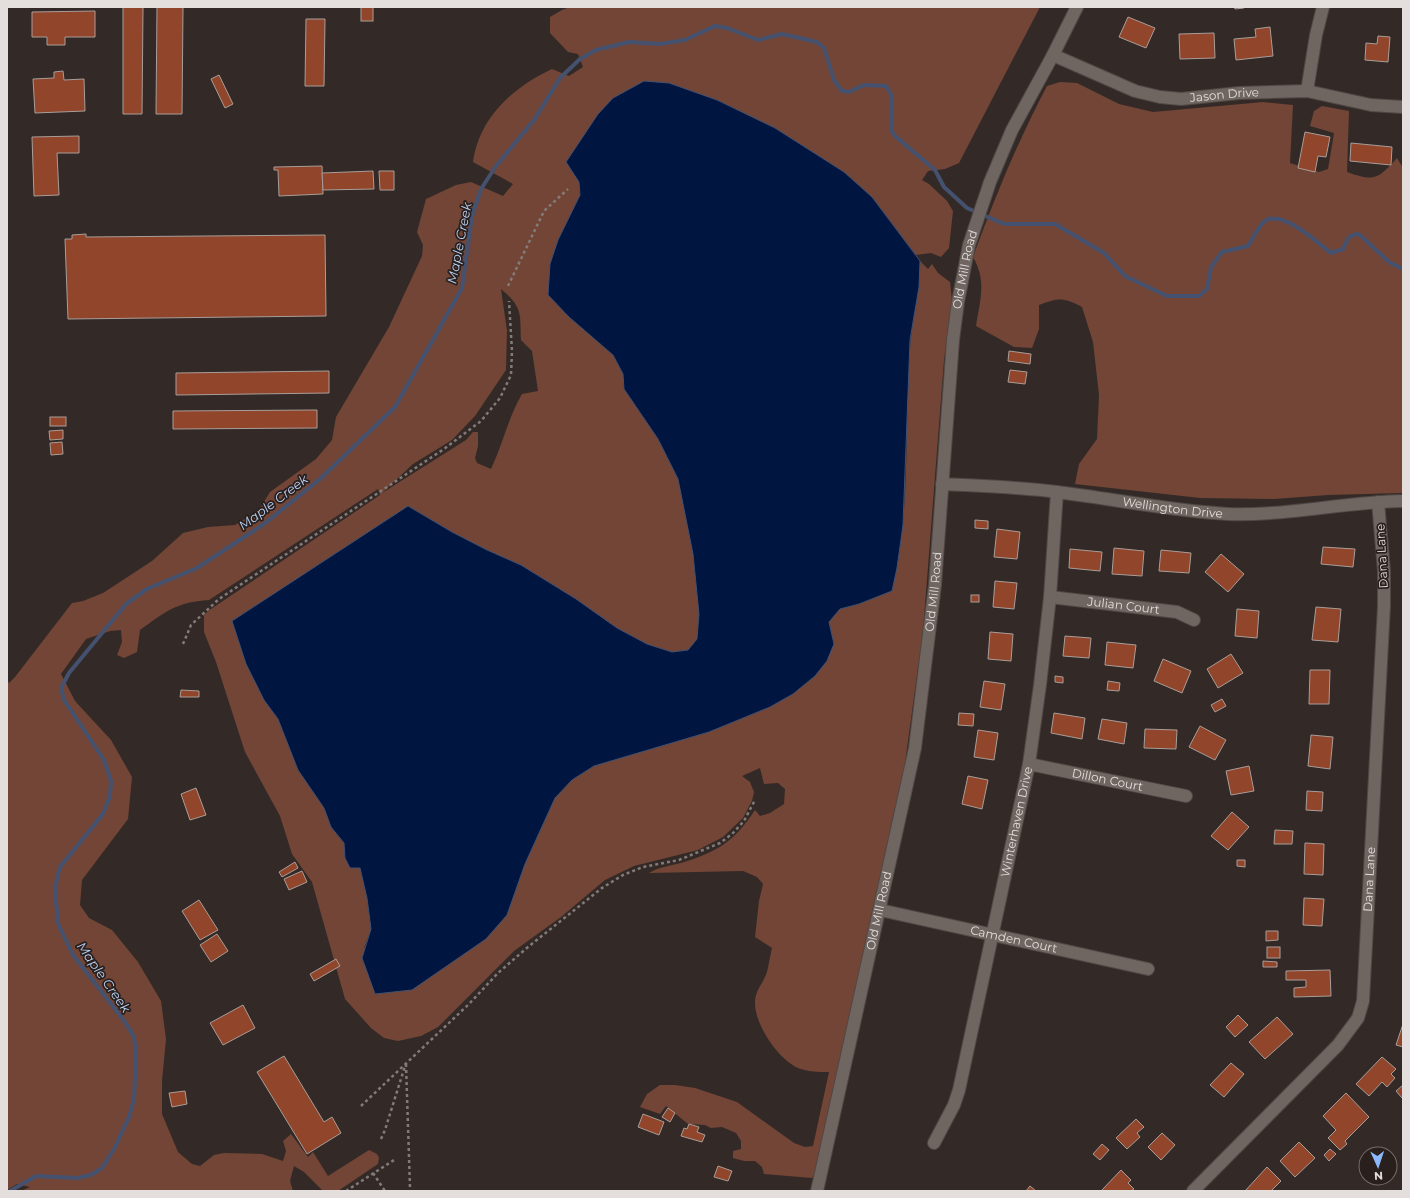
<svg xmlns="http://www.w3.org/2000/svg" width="1410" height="1198" viewBox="0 0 1410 1198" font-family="Montserrat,sans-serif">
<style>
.green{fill:#724536;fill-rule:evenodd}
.water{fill:#001540;stroke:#44516f}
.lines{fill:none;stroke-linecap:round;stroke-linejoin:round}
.stream{stroke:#44516f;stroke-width:4}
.building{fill:#91452a;stroke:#a99d99}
.street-casing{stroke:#4f4845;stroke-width:14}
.secondary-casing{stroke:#4f4845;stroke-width:14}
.path{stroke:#837b79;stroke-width:2.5;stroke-dasharray:3 3;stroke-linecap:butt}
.street{stroke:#6f6561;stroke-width:12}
.secondary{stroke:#6f6561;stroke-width:12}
.labels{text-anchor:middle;stroke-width:3.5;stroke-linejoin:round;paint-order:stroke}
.street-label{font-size:12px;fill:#e4dedc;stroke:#29201d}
.water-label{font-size:13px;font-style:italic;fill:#b9d1f5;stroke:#29201d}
</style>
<rect width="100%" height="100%" fill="#332a27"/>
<g class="green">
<path d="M570 7H1040L959 163 945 169 928 171 922 180 929 184 947 201 953 211 949 248 941 257 931 253 916 255 872 197 844 172 775 128 717 100 669 83 566 161 579 182 580 195 558 240 550 264 548 294 569 317 613 355 623 374 624 389 658 439 678 479 693 554 699 614 697 639 688 650 672 652 647 644 617 628 576 599 521 565 487 550 452 532 408 506 232 621 264 700 278 719 298 770 324 808 331 827 344 843 345 858 360 868 367 898 371 929 364 948 525 864 555 798 572 780 594 766 709 732 770 707 793 694 815 676 834 644 829 622 840 609 859 604 892 591C910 517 905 439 909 364 910 329 919 296 920 261L928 269 932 264 938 273 950 282 952 301 944 360 923 631 905 763 815 1174 812 1178 764 1174 762 1167 755 1161H744L733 1158V1151L741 1149V1141L736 1133 722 1127 711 1128 705 1125 688 1124 666 1106 660 1114 640 1107 647 1094 660 1085H675L695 1088 737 1102 794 1143 805 1147 813 1146 829 1072C818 1072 808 1072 798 1068 778 1059 755 1025 755 1003 755 990 763 984 767 972 769 964 770 956 772 948L755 937 759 901 763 884 757 877 743 871 649 873C659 867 669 866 681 863 717 852 734 842 755 810L760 816 770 813 784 804 785 789 778 783 764 784 760 768 742 776 750 782 754 792 752 801 743 818 723 837 698 850 634 866 605 880 561 917 514 951 438 1027 421 1036 398 1041 384 1038 371 1028 345 999 312 882 292 854 280 816 245 752 216 662 204 632V615L208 611 380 495 378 489 209 600C176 602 165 612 140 630L137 652 124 658 117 655 122 642 121 630 110 631 86 639 61 674 75 701 111 740 132 777 128 819 82 880 80 905 89 918 112 930 138 962 161 1001 166 1039 162 1081V1114L178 1152 192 1164 200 1166 214 1155 224 1153 262 1154 283 1161 286 1151 283 1141 291 1134 308 1157 313 1152 328 1176 369 1150 377 1154 379 1158 378 1164 338 1191H323L304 1172 294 1166 290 1181 293 1191H21L30 1187 17 1184 7 1190V680L9 683 15 677 72 603 83 601 103 593 152 561 183 533 208 527 235 525 259 510 270 492 316 459 332 440 336 417 389 327 422 256 423 245 417 232 426 199 456 185 471 182 503 196 513 184 473 162C479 118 513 87 552 69L569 76 583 67 578 54 568 52 550 33V17L562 10ZM501 289C523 307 520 314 521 340L532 351 538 391 522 394C508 418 503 444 491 469L477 463 475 458 478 446V432H473L466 440 382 493 413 464 452 440 475 416 506 370 507 331Z"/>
<path d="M1060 82 1077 83 1119 104 1153 112 1263 102 1293 105 1290 163 1319 172 1328 169 1334 133 1310 126 1314 111 1322 106 1349 111 1347 172C1375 182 1378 179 1397 158L1403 168V493L1328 495 1274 499 1200 498 1075 484 1079 464 1097 439 1099 395 1093 342 1082 307C1062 297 1059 298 1039 305V329L1032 348 1014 347 976 326C980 300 987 281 973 257 995 197 1017 143 1047 86Z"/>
</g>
<polygon class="water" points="644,81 669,83 717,100 775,128 844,172 872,197 920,261 919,287 910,340 903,525 897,568 892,591 859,604 840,609 829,622 834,644 827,661 815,676 793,694 770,707 709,732 594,766 572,780 555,798 525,864 507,915 486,939 412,990 375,994 362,958 371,929 367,898 360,868 350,868 345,858 344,843 331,827 324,808 298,770 278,719 264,700 246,664 232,621 408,506 452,532 487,550 521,565 576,599 617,628 647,644 672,652 688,650 697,639 699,614 693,554 678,479 658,439 624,389 623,374 613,355 569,317 548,295 550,264 558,240 580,195 579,182 566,162 598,114 613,98"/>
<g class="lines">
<path class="stream" d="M10 1191 36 1176 77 1178 91 1175 102 1168 114 1149 129 1117 134 1099 136 1054 134 1037 125 1022 73 955 58 924 55 888 60 867 103 814 110 796 111 781 104 760 64 700 61 688 69 673 126 604 147 589 197 568 264 524 320 479 395 407 462 288 472 216 481 189 496 166 534 120 560 78 580 59 596 50 629 42 660 44 685 40 715 26 727 28 758 40 782 34 817 42 824 48 834 80 842 91 849 92 864 85 886 86 892 96 891 130 895 136 935 170 944 187 967 208 1004 224H1055L1104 253 1125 276 1167 296H1199L1207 289 1211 267 1222 252 1248 246C1253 239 1259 224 1266 220 1284 211 1317 242 1331 253L1343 249 1349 237 1356 234 1360 235 1389 262 1403 269"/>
</g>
<g class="building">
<polygon points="123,7 143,7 142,114 123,114"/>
<polygon points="157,7 183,7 182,114 156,114"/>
<rect x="361" y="7" width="12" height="14"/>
<polygon points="1234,7 1244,7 1244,8 1235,9"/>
<polygon points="95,11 95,37 65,37 65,45 47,45 47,37 32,37 32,12"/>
<polygon points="1128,17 1155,28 1146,48 1119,37"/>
<polygon points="306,19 325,19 324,86 305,86"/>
<polygon points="1270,27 1273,56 1236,60 1234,39 1256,37 1255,29"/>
<polygon points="1214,33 1215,58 1180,59 1179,34"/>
<polygon points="1378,36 1390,37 1388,62 1365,60 1366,43 1377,44"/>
<polygon points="63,71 64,80 84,79 85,111 35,113 33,79 54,78 54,72"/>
<polygon points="219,75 233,104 225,108 211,79"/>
<polygon points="1305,132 1330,137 1326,157 1318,156 1315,172 1298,168"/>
<polygon points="79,136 79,153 57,153 59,195 34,196 32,137"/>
<polygon points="1351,143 1392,147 1391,165 1350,161"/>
<polygon points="322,166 323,194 279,196 278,170 274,170 274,167"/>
<polygon points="373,171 374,189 323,190 322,173"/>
<polygon points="379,171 394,171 394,190 380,190"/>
<polygon points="86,234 86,237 325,235 326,316 68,319 65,239 72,239 72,235"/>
<polygon points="1009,351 1031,354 1030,364 1008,361"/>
<polygon points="1010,370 1027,372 1025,384 1008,382"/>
<polygon points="329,371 329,393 176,395 176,373"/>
<polygon points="317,410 317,428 173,429 173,411"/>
<rect x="50" y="417" width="16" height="9"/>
<polygon points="63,430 63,439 50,440 49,431"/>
<polygon points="62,442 63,454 51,455 50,443"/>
<polygon points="975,520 988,521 988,529 975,528"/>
<polygon points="997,529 1020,532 1017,559 994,557"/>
<polygon points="1323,547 1355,549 1353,567 1321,564"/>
<polygon points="1114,548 1144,551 1142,576 1112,574"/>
<polygon points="1070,549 1102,552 1100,571 1069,568"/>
<polygon points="1161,550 1191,553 1189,573 1159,571"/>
<polygon points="1221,554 1244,574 1228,592 1205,572"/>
<polygon points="995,581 1017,583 1014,609 993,607"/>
<rect x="971" y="595" width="8" height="7"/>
<polygon points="1316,607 1341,609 1338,642 1312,640"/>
<polygon points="1237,609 1259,611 1257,638 1235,636"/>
<polygon points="990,632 1013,634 1011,661 988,659"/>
<polygon points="1065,636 1091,638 1089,658 1063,656"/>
<polygon points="1107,642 1136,645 1133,668 1105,665"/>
<polygon points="1231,654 1243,673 1218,688 1207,669"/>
<polygon points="1163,659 1191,671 1182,693 1154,681"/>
<polygon points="1310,670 1330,670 1329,704 1309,704"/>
<polygon points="1055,676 1063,677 1063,683 1055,682"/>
<polygon points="984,681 1005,684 1001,710 980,707"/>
<polygon points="1108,681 1120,683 1119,691 1107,690"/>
<polygon points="181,690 199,691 199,697 180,697"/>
<polygon points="1222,699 1226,706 1215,712 1211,705"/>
<polygon points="959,713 974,714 973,726 958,725"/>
<polygon points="1054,713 1085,718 1082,739 1051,733"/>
<polygon points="1102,719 1127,723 1124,744 1098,739"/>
<polygon points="1200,726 1226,740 1215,760 1189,747"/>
<polygon points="1145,729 1177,730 1176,749 1144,748"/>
<polygon points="978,730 998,733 994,760 974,757"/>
<polygon points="1311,735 1333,737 1330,769 1308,766"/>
<polygon points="1249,766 1254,791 1231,795 1226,771"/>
<polygon points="968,776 988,780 982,809 962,804"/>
<polygon points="196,788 206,815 190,820 181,794"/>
<polygon points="1307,791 1323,792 1322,811 1306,810"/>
<polygon points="1232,812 1249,827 1228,850 1211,836"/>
<polygon points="1275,830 1293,831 1292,844 1274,844"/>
<polygon points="1305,843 1324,844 1323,875 1304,874"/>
<polygon points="1237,860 1245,860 1245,867 1237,866"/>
<polygon points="295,862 298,868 282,877 279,872"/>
<polygon points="302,871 307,882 289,890 284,879"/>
<polygon points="1304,898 1324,899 1322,926 1303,925"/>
<polygon points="199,900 218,930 200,940 182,911"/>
<polygon points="1266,931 1278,931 1278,940 1266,941"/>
<polygon points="217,934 228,951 211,962 200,945"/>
<rect x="1267" y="947" width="13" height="11"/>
<polygon points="336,959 340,966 314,981 310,974"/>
<polygon points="1263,961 1277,962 1277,967 1263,967"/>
<polygon points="1330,970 1331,996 1294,997 1294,988 1306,987 1306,980 1286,980 1286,971"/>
<polygon points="243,1005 255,1028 223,1045 210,1023"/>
<polygon points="1238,1015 1248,1025 1235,1037 1226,1027"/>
<polygon points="1277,1017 1293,1034 1265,1059 1249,1042"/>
<polygon points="1403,1024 1403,1047 1396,1045"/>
<polygon points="284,1056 324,1122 332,1117 341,1133 307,1154 257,1072"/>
<polygon points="1382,1057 1396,1069 1391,1074 1395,1078 1387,1087 1382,1082 1369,1096 1356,1084"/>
<polygon points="1231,1063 1244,1074 1224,1097 1210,1085"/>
<polygon points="1403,1085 1403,1097 1402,1098 1396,1091"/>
<polygon points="185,1091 187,1104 172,1107 169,1093"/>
<polygon points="1346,1093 1369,1117 1345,1141 1347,1144 1340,1150 1328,1138 1336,1130 1323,1116"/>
<polygon points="668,1108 675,1113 670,1122 662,1117"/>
<polygon points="643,1114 664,1122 659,1135 638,1127"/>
<polygon points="1136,1119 1144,1127 1137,1133 1140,1137 1127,1149 1116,1138"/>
<polygon points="689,1124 699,1127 697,1132 705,1135 702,1142 681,1136 684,1128 687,1129"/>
<polygon points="1162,1133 1175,1145 1161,1160 1148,1147"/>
<polygon points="1299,1142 1315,1158 1295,1177 1280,1161"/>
<polygon points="1102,1144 1109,1150 1100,1160 1093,1154"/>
<polygon points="1330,1149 1336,1154 1329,1161 1324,1155"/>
<polygon points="718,1166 732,1171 728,1181 714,1177"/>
<polygon points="1267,1167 1281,1181 1271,1191 1245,1191"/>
<polygon points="1121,1170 1131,1180 1128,1183 1134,1189 1131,1191 1101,1191"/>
<polygon points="1030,1186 1036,1191 1026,1191"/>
</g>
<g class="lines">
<g class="street-casing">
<g id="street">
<path id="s1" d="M1053 55 1135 91 1160 97 1181 99 1239 93 1307 91 1371 105 1403 107"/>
<polyline points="1307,91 1316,35 1323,7"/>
<path id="s2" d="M942 484C981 486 1019 487 1057 492 1114 499 1171 511 1228 514 1287 516 1344 502 1403 501"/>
<path id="s3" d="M1050 597 1177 612 1194 620"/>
<path id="s4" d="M1029 764 1186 796"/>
<path id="s5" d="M880 910 1148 969"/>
<path id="s6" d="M934 1143 954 1105 959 1090 1029 764 1040 685 1050 597 1057 492"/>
<path id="s7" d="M1193 1191 1338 1045 1358 1018 1363 1001 1384 606V571L1378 502"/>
</g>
</g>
<g class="secondary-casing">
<g id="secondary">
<path id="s8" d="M817 1191 915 748 935 585 953 340 958 302 969 245 990 182 1012 130 1053 55 1077 7"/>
</g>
</g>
<g class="path">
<polyline points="508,286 544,211 568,189"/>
<polyline points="183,644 191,625 219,599 444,449 481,421 500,398 511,375 512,351 509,301"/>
<polyline points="406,1064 410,1188"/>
<polyline points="361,1106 469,1004 498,973 528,947 602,888 623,875 643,867 679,860 720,843 732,834 744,821 755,800"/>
<polyline points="381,1139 385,1130 405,1066"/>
<polyline points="373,1173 385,1191"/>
<polyline points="346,1191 394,1160"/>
</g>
<use href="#street" class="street"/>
<use href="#secondary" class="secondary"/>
</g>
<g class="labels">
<g class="street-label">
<text dy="4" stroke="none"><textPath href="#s1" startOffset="180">Jason Drive</textPath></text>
<text dy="4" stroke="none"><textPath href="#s8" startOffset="935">Old Mill Road</textPath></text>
<text dy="4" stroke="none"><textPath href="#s2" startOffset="232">Wellington Drive</textPath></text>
<text transform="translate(1382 556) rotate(-93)" y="4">Dana Lane</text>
<text dy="4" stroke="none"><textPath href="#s8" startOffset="611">Old Mill Road</textPath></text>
<text dy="4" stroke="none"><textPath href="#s3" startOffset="74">Julian Court</textPath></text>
<text dy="4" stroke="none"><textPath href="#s4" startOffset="80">Dillon Court</textPath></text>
<text dy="4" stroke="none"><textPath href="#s6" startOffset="333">Winterhaven Drive</textPath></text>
<text dy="4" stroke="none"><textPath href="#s7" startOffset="379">Dana Lane</textPath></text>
<text dy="4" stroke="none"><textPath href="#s8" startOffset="287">Old Mill Road</textPath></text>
<text dy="4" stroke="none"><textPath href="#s5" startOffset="137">Camden Court</textPath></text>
</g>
<g class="water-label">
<text transform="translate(459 243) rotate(-79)" y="5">Maple Creek</text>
<text transform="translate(273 502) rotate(-37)" y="5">Maple Creek</text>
<text transform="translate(104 977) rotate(55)" y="5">Maple Creek</text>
</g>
</g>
<rect width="1410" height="1198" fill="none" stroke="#e4dedc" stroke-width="16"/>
<g transform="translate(1378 1166) rotate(177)"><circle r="19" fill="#29201d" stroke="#746c69"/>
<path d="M0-3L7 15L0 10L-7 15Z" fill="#8cb9fc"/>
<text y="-6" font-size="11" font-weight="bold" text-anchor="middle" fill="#e4dedc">N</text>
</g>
</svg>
